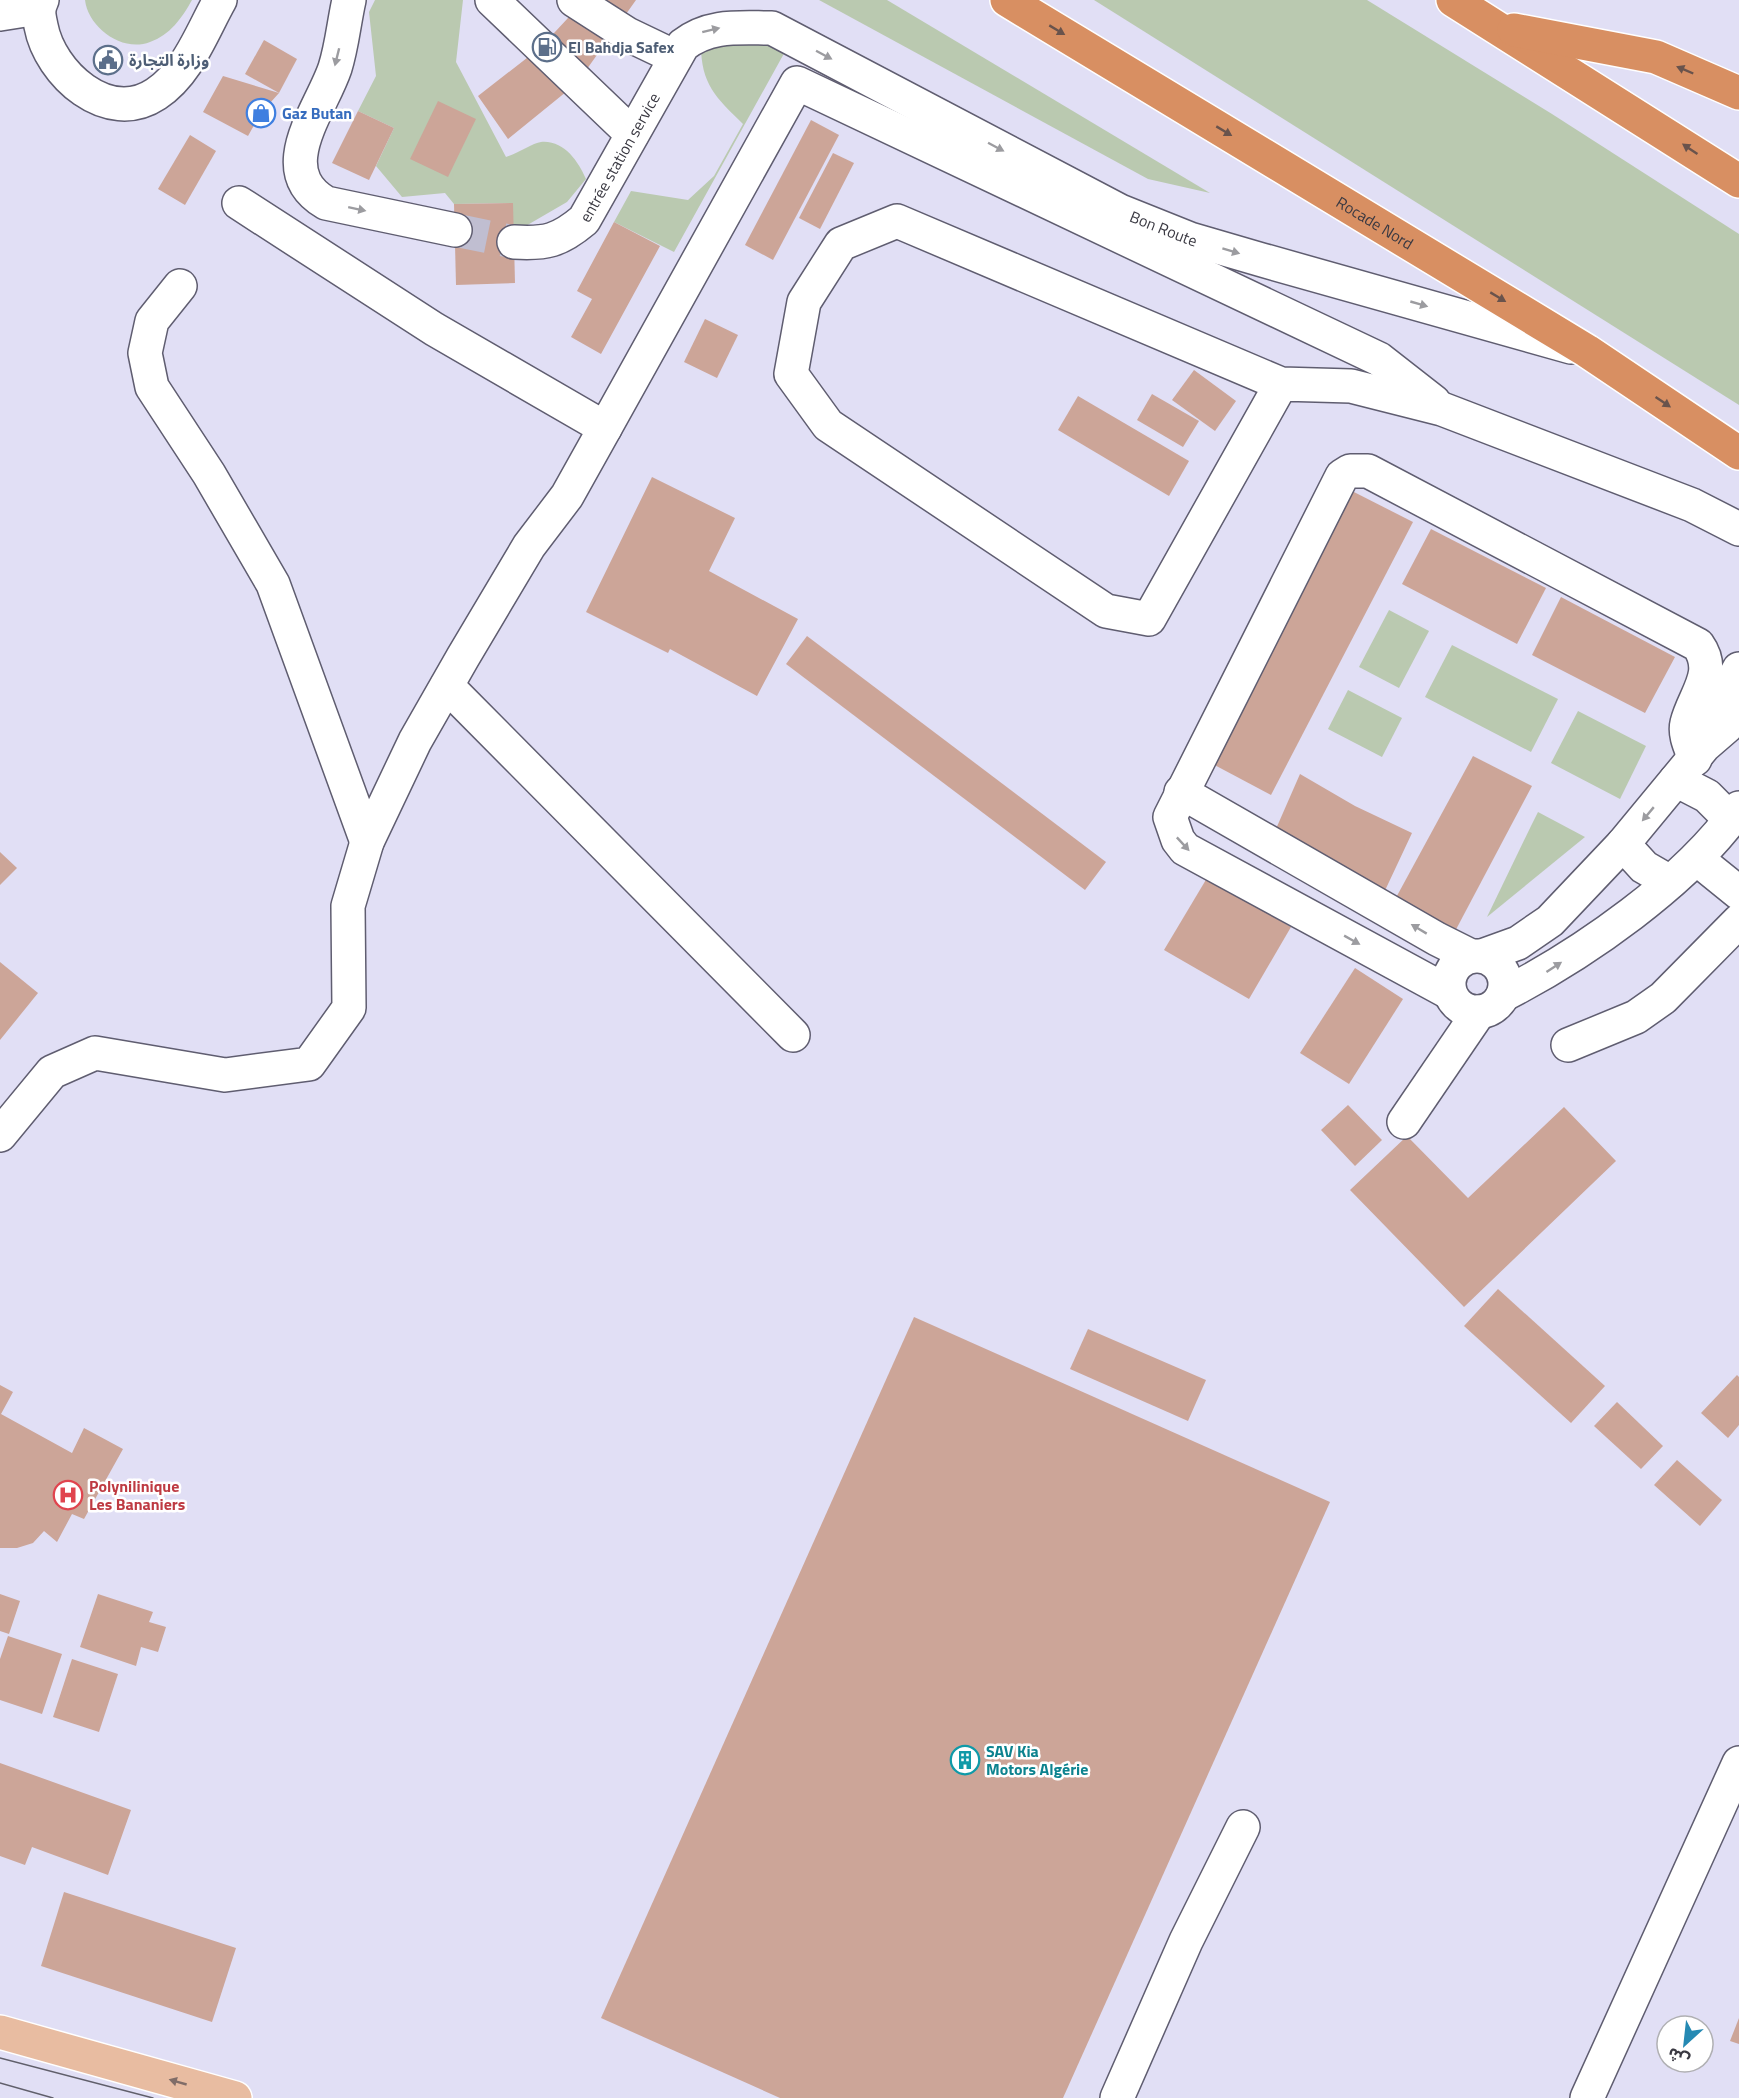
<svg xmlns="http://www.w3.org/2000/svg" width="1739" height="2098" viewBox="0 0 1739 2098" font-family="'Titillium Web','Noto Sans Arabic',sans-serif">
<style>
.green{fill:#bac9b0}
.building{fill:#cca598}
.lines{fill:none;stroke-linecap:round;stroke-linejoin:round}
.minor-tunnel{stroke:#c0bed1;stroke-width:33;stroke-dasharray:33 16;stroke-linecap:butt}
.minor-casing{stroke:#5f5d70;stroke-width:36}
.major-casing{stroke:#fff;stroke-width:36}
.highway-casing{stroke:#fff;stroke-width:36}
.minor{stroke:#fff;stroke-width:33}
.major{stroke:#e8bca1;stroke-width:33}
.highway{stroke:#d88f62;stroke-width:33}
.tram{stroke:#605f6b;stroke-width:1.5}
.oneway{fill:#9c9ca0}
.oneway2{fill:#69534c}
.oneway3{fill:#806d68}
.labels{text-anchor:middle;stroke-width:5;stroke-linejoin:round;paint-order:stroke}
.service-label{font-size:16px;font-weight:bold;fill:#4e5e75;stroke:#fff;text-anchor:start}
.shop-label{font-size:16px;font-weight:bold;fill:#366cbe;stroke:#fff;text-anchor:start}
.street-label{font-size:16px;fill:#3a3942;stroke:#fff}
.health-label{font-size:16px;font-weight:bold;fill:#be3a42;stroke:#fff;text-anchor:start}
.culture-label{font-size:16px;font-weight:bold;fill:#0d838f;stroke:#fff;text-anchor:start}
</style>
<rect width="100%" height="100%" fill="#e1dff5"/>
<g class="green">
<path d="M85 0H192C182 18 170 35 150 42 122 53 88 27 85 0Z"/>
<path d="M375 0H463L456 62 506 157C516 154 533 143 541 142 564 140 578 161 586 179L567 202 524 227 513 224V203L454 204 445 193 402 197 376 166 394 128 358 111 376 76 369 12Z"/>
<polygon points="819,0 887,0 1210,193 1148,179"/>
<polygon points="1094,0 1367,0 1552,114 1739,234 1739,405"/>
<path d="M792 39 674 252 614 222 631 191 688 200 714 176 743 124C715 97 700 83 701 41Z"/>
<polygon points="1389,610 1429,631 1399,688 1359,667"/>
<polygon points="1452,645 1558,699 1531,752 1425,697"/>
<polygon points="1348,690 1402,718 1382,757 1328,729"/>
<polygon points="1578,711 1646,746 1620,799 1551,763"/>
<polygon points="1538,812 1585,837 1487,917 1531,826"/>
</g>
<g class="building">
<polygon points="577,0 636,0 577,83 508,139 478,96 541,47 568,18"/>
<polygon points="264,40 297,59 279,93 245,74"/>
<polygon points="223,76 279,93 261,113 248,136 203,112"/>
<polygon points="438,101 476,119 448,177 410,159"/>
<polygon points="358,111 394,128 369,180 332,163"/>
<polygon points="811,120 839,135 773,260 745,245"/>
<polygon points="190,135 216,151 185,205 158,189"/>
<polygon points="833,153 854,163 820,229 799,218"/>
<polygon points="513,203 515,283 456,285 454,204"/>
<polygon points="614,222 660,246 601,354 571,337 592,299 577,291"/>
<polygon points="705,319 738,335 717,378 684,362"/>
<polygon points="1194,370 1236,401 1215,431 1172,400"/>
<polygon points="1152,394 1199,421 1183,447 1137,420"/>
<polygon points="1078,396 1189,461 1169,496 1058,430"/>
<polygon points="652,477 735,518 709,571 798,619 757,696 670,649 668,653 586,612"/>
<polygon points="1348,489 1413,522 1271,795 1207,761"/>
<polygon points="1431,529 1546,588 1517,644 1402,584"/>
<polygon points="1561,597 1675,657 1645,713 1532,655"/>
<polygon points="807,636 1106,862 1085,890 786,664"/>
<polygon points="1473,756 1532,786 1452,937 1392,905"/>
<polygon points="1300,774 1355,806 1412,833 1381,899 1272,838"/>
<polygon points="0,852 17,868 0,885"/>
<polygon points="1207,878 1291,927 1249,999 1164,950"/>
<polygon points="0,962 38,993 0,1040"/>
<polygon points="1355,968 1403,999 1349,1084 1300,1053"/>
<polygon points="1348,1105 1382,1140 1355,1166 1321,1130"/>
<polygon points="1564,1107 1616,1161 1464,1307 1350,1190 1407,1136 1468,1198"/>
<polygon points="1498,1289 1605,1386 1571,1423 1464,1326"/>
<polygon points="914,1317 1330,1502 1063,2098 780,2098 601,2018"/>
<polygon points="1088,1329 1206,1380 1188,1421 1070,1369"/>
<polygon points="1737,1375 1739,1377 1739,1425 1728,1438 1701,1413"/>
<polygon points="0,1385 13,1392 1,1414 72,1453 84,1428 123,1449 84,1519 72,1514 57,1542 44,1531 33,1543 17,1548 0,1548"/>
<polygon points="1617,1402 1663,1446 1641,1469 1594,1426"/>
<polygon points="1677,1460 1722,1500 1700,1526 1654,1485"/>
<polygon points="0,1594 20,1601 9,1634 0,1631"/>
<polygon points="98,1594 153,1612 149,1622 166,1627 158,1652 141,1647 136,1666 80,1647"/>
<polygon points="8,1636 62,1654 42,1714 0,1700 0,1659"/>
<polygon points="72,1659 118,1674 99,1732 53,1717"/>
<polygon points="0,1763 131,1810 108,1875 32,1847 25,1865 0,1856"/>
<polygon points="64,1892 236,1948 212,2022 41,1966"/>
<polygon points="1739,2018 1739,2044 1730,2041"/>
</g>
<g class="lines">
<polyline class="minor-tunnel" points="455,230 514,242"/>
<g class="minor-casing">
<g id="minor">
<path d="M42 0C37 10 39 16 41 26 50 74 108 126 156 94 188 73 202 32 220 0"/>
<path d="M349 0C344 22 342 46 335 68 321 110 270 170 326 203L455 230"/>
<polyline points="492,0 632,134"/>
<polyline points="574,0 627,34 675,57"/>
<polyline points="0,14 38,8"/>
<path id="s1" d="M514 242C546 244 559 241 584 220L683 45C710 24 739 28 772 28L1120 211 1190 239 1262 260 1571 347"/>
<polyline points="180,286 152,321 145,353 152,387 209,474 273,584 367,842"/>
<polyline points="1281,384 1149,619 1106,611 828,425 791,374 804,302 841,244 897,221 1281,384 1351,386 1442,409 1692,505 1739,529"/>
<polyline points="605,428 797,83 1379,359 1434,402"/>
<polyline points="447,686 793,1035"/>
<polyline points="1710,723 1739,669"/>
<polyline points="1676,780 1707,796 1731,820"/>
<polyline points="1181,792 1437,939 1471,956"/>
<polyline points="1623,844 1644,867 1670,882"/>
<polyline points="1697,859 1739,893"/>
<circle cx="1477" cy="984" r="28"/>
<polyline points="1482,956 1518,943 1550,921 1623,844 1704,746 1726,727 1739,705"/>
<path d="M1450 993 1185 849 1178 840 1170 817 1342 476 1350 471H1368L1698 645C1718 673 1694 695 1687 723 1684 735 1691 748 1695 759"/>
<path d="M1503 995C1583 954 1687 882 1739 808"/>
<polyline points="1568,1045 1636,1017 1663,998 1739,921"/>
<polyline points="1404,1122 1479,1012"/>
<polyline points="0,1135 52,1072 95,1053 225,1075 309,1064 349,1008 348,906 367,842 415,741 463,657 529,546 567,496 605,428 434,329 239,203"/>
<polyline points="1117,2098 1186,1941 1243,1827"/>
<polyline points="1587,2098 1739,1763"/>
</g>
</g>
<g class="major-casing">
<polyline id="major" points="0,2032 235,2098"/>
</g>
<g class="highway-casing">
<g id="highway">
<path id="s2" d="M1007 0 1587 351 1739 453"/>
<polyline points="1453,0 1739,181"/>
<polyline points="1514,30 1656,57 1739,93"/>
</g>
</g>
<use href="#minor" class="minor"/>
<use href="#major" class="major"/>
<use href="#highway" class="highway"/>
<g class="tram">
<polyline points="0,2058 153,2098"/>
<polyline points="0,2083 53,2098"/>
</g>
</g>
<defs><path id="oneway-solid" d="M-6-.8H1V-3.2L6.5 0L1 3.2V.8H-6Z" transform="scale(1.5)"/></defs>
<g class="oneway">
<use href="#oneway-solid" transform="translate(711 30) rotate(-14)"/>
<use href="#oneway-solid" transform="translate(824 55) rotate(28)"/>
<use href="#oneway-solid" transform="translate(337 57) rotate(104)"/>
<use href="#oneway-solid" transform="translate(996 147) rotate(28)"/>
<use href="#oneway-solid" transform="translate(357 209) rotate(12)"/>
<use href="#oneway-solid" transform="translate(1231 251) rotate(17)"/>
<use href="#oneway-solid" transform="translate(1419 304) rotate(16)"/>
<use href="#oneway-solid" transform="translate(1648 814) rotate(130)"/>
<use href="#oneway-solid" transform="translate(1183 844) rotate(47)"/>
<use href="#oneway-solid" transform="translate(1419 929) rotate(-149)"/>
<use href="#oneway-solid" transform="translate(1352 940) rotate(29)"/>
<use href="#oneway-solid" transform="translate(1554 967) rotate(-33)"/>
</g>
<g class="oneway2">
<use href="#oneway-solid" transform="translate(1057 30) rotate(31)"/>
<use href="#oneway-solid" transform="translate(1685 70) rotate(-157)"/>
<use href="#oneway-solid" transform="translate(1224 131) rotate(31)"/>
<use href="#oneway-solid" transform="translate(1690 149) rotate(-146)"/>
<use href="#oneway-solid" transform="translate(1498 297) rotate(31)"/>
<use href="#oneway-solid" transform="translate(1663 402) rotate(34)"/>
</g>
<use class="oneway3" href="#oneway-solid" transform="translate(178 2082) rotate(-164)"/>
<defs>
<g id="fuel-ring" transform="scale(1.5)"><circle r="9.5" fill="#fff" stroke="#5c6f8a" stroke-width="1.5"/><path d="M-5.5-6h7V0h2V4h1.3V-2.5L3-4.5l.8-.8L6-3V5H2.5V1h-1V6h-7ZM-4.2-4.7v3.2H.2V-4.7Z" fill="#5c6f8a"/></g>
<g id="civic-ring" transform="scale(1.5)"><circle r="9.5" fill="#fff" stroke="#5c6f8a" stroke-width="1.5"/><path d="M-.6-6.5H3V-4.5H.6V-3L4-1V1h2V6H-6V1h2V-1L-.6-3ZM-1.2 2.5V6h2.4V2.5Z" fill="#5c6f8a"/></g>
<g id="shop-ring" transform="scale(1.5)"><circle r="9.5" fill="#fff" stroke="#3f7fe0" stroke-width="1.5"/><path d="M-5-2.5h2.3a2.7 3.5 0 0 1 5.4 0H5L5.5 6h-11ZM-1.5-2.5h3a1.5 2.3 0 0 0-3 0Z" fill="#3f7fe0"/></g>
<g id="hospital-ring" transform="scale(1.5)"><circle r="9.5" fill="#fff" stroke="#e0444e" stroke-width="1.5"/><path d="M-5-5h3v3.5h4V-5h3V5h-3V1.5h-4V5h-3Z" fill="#e0444e"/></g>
<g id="building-ring" transform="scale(1.5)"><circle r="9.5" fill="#fff" stroke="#0f9aa8" stroke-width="1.5"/><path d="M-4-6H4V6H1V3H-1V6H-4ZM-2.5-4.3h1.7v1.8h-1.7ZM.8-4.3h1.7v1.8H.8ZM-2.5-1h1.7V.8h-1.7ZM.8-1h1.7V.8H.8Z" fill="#0f9aa8"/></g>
</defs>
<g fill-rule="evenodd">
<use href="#fuel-ring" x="547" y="47"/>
<use href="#civic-ring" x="108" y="60"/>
<use href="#shop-ring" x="261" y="113"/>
<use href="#hospital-ring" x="68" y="1495"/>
<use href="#building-ring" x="965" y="1760"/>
</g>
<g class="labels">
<g class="service-label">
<text x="568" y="53">El Bahdja Safex</text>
<text x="129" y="66">وزارة التجارة</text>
</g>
<g class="shop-label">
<text x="282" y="119">Gaz Butan</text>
</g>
<g class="street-label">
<text dy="6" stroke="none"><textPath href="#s1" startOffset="148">entrée station service</textPath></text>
<text dy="6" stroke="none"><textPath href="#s2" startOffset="430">Rocade Nord</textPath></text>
<text dy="6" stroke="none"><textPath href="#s1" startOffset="810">Bon Route</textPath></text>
</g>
<g class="health-label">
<text x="89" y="1492">Polynilinique<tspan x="89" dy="18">Les Bananiers</tspan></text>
</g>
<g class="culture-label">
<text x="986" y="1757">SAV Kia<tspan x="986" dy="18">Motors Algérie</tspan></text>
</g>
</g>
<g transform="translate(1685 2044) rotate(207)"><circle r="28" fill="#ffffff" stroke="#b0b0b3" stroke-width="1.5"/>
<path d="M0-4.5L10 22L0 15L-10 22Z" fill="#2589b3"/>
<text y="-9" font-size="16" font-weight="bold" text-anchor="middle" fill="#3a3942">ش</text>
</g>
</svg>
